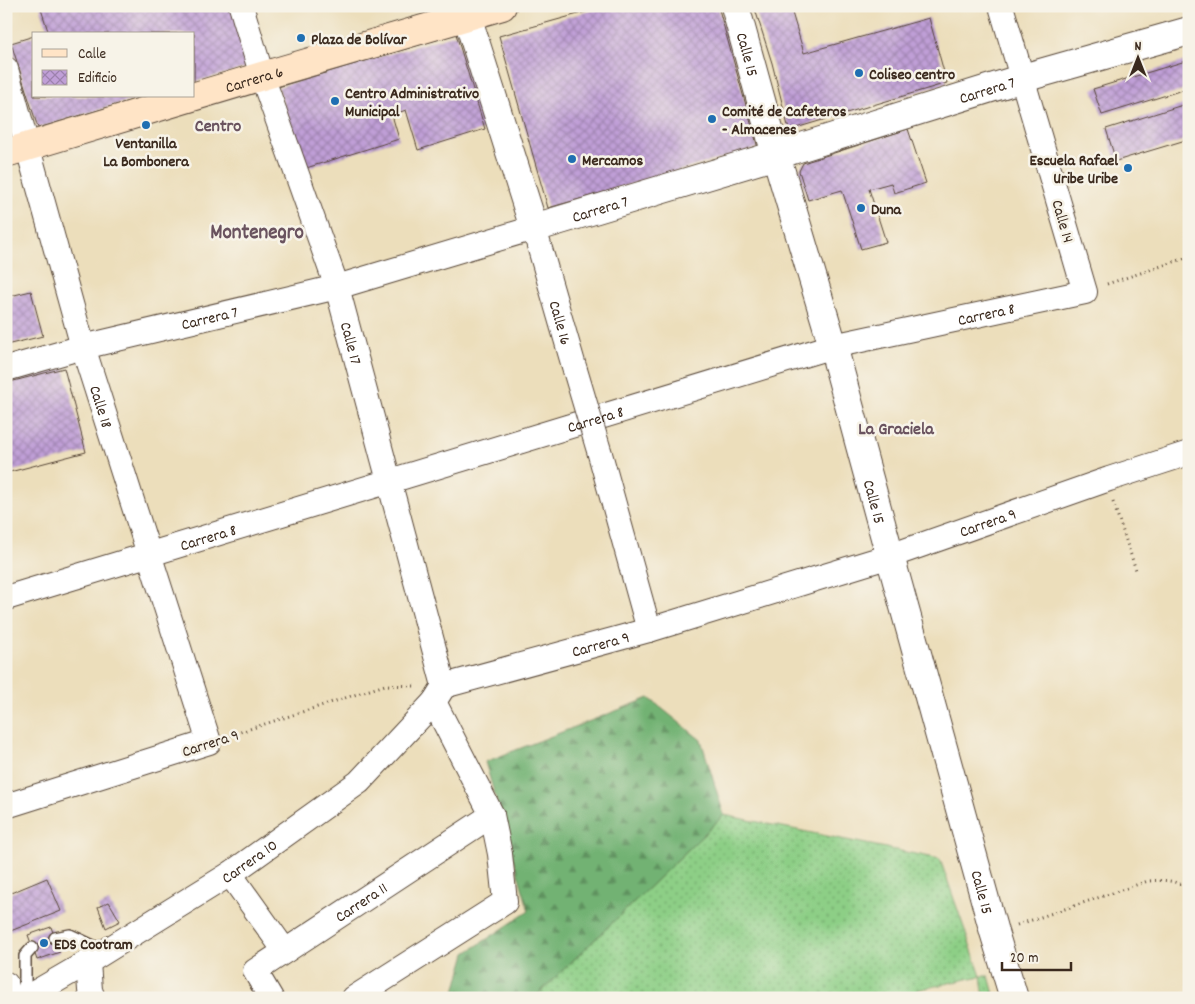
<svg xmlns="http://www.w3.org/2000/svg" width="1195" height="1004" viewBox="0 0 1195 1004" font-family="Dekko,sans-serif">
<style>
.grass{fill:url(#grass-dots);stroke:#647c52}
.forest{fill:url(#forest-firs);stroke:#566e48}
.building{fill:url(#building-cross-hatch)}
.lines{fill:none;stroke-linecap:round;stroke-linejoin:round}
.service-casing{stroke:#564536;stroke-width:14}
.minor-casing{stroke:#564536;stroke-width:26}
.tertiary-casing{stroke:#564536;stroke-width:30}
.secondary-casing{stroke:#564536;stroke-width:30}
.path{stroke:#564536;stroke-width:3;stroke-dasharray:1 4;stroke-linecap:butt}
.service{stroke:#fff;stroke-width:11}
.minor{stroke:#fff;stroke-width:24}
.tertiary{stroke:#fff;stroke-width:28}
.secondary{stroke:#ffe4c6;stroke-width:28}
.minor-bridge-casing{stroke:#564536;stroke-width:26;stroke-linecap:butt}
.minor-bridge{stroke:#fff;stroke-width:24}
.poi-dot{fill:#1f6fb2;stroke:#f7f3e8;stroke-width:2}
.labels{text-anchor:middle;stroke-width:5;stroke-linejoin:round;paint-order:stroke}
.poi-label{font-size:16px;font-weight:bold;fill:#3b2a1e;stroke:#f7f3e8;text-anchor:start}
.street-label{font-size:16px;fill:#3b2a1e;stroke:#f7f3e8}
.neighbourhood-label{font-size:18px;font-weight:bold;fill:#6a535f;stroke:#f7f3e8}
.district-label{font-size:21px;font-weight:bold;fill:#6a535f;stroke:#f7f3e8}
</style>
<defs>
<pattern id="grass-dots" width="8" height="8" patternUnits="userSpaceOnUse" patternTransform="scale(1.25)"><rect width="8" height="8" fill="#8dcf86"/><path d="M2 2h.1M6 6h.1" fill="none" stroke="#74a86d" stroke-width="1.8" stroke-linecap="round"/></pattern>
<pattern id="forest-firs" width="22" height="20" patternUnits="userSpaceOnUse" patternTransform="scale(1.25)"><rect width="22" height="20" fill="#72b273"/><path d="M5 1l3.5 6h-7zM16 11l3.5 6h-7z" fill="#5f915e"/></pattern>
<pattern id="building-cross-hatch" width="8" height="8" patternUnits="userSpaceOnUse" patternTransform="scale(1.25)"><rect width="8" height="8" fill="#c09fd7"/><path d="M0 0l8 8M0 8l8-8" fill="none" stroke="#9d82ae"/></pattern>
</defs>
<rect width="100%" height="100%" fill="#f7f3e8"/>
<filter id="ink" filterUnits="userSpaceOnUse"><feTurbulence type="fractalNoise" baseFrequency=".02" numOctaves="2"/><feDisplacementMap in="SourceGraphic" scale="10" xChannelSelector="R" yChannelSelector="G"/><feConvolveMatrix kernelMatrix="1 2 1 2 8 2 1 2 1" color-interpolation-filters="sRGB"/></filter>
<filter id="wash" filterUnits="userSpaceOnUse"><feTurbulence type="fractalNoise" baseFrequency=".0096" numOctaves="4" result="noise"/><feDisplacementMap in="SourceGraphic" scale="20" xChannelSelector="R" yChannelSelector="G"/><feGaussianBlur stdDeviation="1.12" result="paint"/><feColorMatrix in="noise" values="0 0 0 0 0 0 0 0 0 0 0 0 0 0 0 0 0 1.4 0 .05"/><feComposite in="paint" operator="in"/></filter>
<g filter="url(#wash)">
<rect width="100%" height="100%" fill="#ecdebb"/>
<polygon class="grass" points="724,815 940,859 981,976 989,976 995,998 984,998 981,976 917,990 916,998 534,998"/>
<polygon class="forest" points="649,698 701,740 724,815 534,998 453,998 466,953 529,911 485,762"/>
<g id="blocks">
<g class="building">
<polygon points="40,6 236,6 253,66 194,82 194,34 41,34 48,31"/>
<polygon points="607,6 718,6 758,148 548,208 499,36"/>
<polygon points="754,6 790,6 804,53 929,18 947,83 789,130 772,63"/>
<polygon points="456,34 485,129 418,150 406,110 392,115 399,139 303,169 278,87"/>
<polygon points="34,36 34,96 142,97 38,128 11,43"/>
<polygon points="1189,60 1189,88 1102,115 1093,89"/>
<polygon points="1189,103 1189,139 1116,161 1106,129"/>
<polygon points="908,129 926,183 894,193 891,183 869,189 886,242 861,249 842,190 808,200 799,171 803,163"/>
<polygon points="31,291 43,336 6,345 6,315 8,314 6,306 6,297"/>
<polygon points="64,368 86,452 6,473 6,383"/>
<polygon points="47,878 61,911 8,932 6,926 6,895"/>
<polygon points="109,902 120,921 106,928 98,907"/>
<polygon points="51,927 60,952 37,960 28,935"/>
</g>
</g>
</g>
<g filter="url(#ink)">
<use href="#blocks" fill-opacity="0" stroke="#564536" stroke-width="1"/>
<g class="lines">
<g class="service-casing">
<g id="service">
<polyline points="55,938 70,935 104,951"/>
<polyline points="21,998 25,982 25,956 32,948"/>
</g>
</g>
<g class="minor-casing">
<g id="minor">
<path id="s1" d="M241 6 262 76 337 287 444 686"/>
<path id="s2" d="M6 69 83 347 209 742 6 806"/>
<path id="s3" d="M6 369 83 347 337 287 534 228 575 370"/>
<polyline points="600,454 649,630"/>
<path id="s4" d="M6 598 833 346 1085 292 1001 6"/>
<path id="s5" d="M444 686 649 630 890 556 1109 479 1189 453"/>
<polyline points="230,874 285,951"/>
<polyline points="88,962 90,990 93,998"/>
<polyline points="6,984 10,998"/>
<path id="s6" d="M26 998 88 962 230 874 359 782 434 702 444 686"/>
<path id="s7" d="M271 998 255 971 492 815"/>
<polyline points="354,998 505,902 500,854 492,815 434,702"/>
</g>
</g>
<g class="tertiary-casing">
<g id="tertiary">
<path id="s8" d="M735 6 776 155 833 346 890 556 994 932 1014 998"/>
<path id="s9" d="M467 16 534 228 776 155 1023 78 1189 31"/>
</g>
</g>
<g class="secondary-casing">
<g id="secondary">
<path id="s10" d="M6 153 262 76 502 6"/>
</g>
</g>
<g class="path">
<polyline points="1107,284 1189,257"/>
<polyline points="1113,502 1136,570"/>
<polyline points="231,735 385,685 417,686"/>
<path d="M1017 925 1148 881C1165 880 1175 879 1189 890"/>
</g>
<use href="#service" class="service"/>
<use href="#minor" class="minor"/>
<use href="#tertiary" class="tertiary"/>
<use href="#secondary" class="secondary"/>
<g class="minor-bridge-casing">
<polyline id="minor-bridge" points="575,370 600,454"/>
</g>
<use href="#minor-bridge" class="minor-bridge"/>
</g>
</g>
<g class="poi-dot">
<circle cx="301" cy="38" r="5"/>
<circle cx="859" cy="73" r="5"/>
<circle cx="335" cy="101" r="5"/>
<circle cx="712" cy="119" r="5"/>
<circle cx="146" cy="125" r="5"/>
<circle cx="572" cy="159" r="5"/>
<circle cx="1128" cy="168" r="5"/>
<circle cx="861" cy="208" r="5"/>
<circle cx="44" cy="943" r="5"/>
</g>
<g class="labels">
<g class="poi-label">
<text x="311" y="44">Plaza de Bolívar</text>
<text x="869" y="79">Coliseo centro</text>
<text x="345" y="98">Centro Administrativo<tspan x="345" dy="18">Municipal</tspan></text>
<text x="722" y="116">Comité de Cafeteros<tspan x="722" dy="18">- Almacenes</tspan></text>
<text x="146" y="148" text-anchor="middle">Ventanilla<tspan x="146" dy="18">La Bombonera</tspan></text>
<text x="582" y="165">Mercamos</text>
<text x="1118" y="165" text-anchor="end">Escuela Rafael<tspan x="1118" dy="18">Uribe Uribe</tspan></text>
<text x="871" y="214">Duna</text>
<text x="54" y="949">EDS Cootram</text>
</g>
<g class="street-label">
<text dy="6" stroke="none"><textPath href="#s8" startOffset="50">Calle 15</textPath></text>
<text dy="6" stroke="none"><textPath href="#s10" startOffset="259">Carrera 6</textPath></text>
<text dy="6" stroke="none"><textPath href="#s9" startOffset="696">Carrera 7</textPath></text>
<text dy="6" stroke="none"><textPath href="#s9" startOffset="291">Carrera 7</textPath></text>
<text transform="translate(1064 221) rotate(74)" y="6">Calle 14</text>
<text dy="6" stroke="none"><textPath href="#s4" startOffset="1021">Carrera 8</textPath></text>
<text dy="6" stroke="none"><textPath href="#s3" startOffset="210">Carrera 7</textPath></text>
<text dy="6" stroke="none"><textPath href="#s3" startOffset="645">Calle 16</textPath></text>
<text dy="6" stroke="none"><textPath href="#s1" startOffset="355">Calle 17</textPath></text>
<text dy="6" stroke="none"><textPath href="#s2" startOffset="351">Calle 18</textPath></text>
<text dy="6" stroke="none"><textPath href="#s4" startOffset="616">Carrera 8</textPath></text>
<text dy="6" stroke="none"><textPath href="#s8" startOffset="515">Calle 15</textPath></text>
<text dy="6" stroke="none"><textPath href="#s5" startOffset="568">Carrera 9</textPath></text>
<text dy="6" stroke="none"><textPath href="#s4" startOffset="211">Carrera 8</textPath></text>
<text dy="6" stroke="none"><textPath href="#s5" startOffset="162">Carrera 9</textPath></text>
<text transform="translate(210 742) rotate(-18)" y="6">Carrera 9</text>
<text dy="6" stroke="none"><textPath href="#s6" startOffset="262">Carrera 10</textPath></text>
<text dy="6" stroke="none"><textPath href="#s8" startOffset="920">Calle 15</textPath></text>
<text dy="6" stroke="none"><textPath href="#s7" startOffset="158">Carrera 11</textPath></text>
</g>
<g class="neighbourhood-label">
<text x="218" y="131">Centro</text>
<text x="896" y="434">La Graciela</text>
</g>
<g class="district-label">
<text x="257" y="238">Montenegro</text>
</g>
</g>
<rect width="1195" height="1004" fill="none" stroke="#f7f3e8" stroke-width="25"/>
<rect x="32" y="32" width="162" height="65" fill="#f7f3e8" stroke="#aca397"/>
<rect x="42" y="49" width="25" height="8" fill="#ffe4c6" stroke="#aca397"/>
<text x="78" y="58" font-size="15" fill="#3b2a1e">Calle</text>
<rect x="42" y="70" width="25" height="15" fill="url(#building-cross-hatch)" stroke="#aca397"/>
<text x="78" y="82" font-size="15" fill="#3b2a1e">Edificio</text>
<g transform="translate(1138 58)" stroke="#f7f3e8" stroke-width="4" paint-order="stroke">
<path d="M0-4L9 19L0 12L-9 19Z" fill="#3b2a1e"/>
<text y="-8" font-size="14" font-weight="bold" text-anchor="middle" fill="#3b2a1e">N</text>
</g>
<path d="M1002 962v8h69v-8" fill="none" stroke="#3b2a1e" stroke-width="2.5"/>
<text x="1010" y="962" font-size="15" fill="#3b2a1e" stroke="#f7f3e8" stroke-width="4" paint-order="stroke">20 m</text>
</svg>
